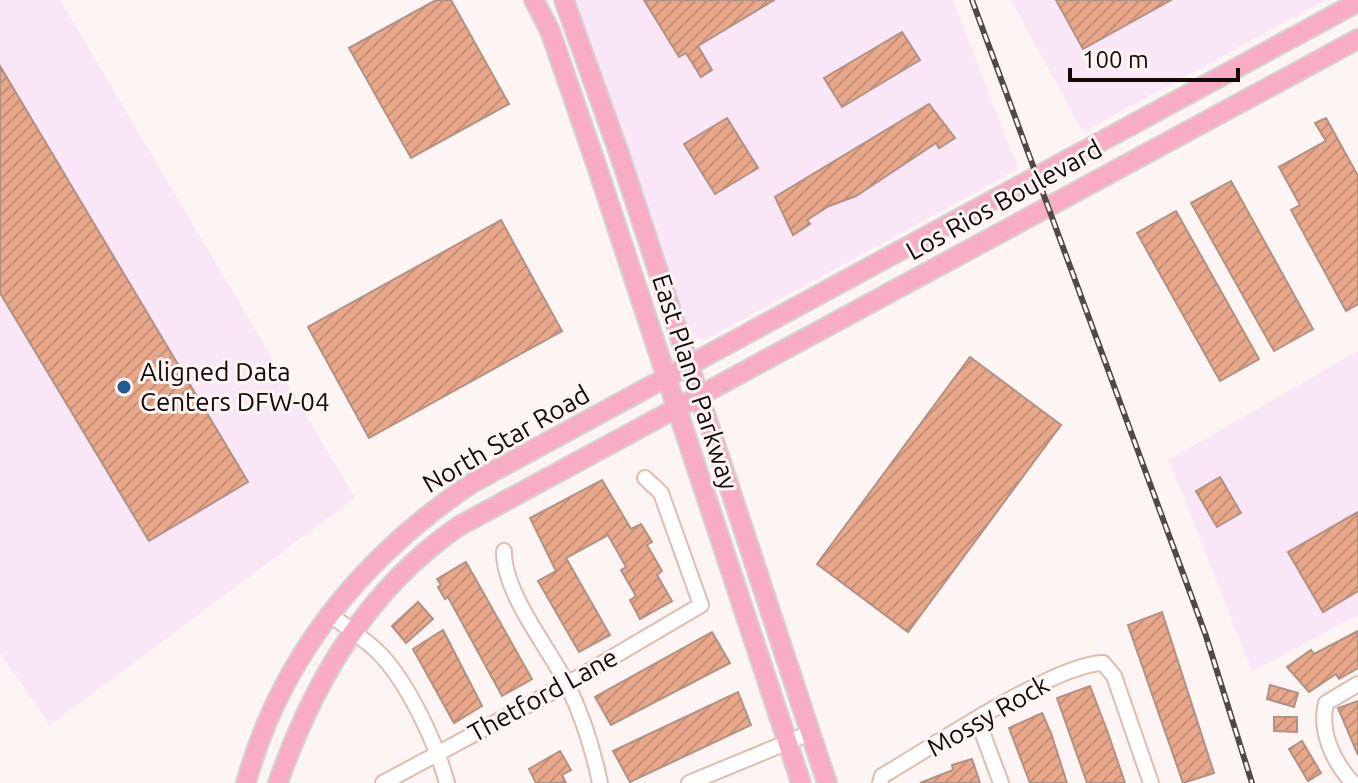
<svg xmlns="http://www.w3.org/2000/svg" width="1358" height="783" viewBox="0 0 1358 783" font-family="Ubuntu,sans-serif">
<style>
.industrial{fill:#f9e6f7}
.building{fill:url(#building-hatch);stroke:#b09184;stroke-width:2}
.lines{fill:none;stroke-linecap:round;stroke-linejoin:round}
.minor-casing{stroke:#ddbdb0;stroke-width:18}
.major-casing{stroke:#d5d3d2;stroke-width:22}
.minor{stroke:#fff;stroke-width:14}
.major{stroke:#f8adc5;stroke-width:18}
.rail-casing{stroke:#524945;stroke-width:6}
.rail{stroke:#fcf5f3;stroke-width:3;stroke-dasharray:9;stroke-linecap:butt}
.poi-dot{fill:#225b92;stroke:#fcf5f3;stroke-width:3}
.labels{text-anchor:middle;stroke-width:6;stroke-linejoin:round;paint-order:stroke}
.street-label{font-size:26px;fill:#130905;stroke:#fcf5f3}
.poi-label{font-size:26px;fill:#130905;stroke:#fcf5f3;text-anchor:start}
</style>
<defs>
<pattern id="building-hatch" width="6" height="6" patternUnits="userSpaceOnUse" patternTransform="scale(2)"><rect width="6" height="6" fill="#eaa88b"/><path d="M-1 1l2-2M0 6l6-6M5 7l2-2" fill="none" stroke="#c88f76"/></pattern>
</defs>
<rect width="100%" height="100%" fill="#fcf5f3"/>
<g class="industrial">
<polygon points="0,0 60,0 355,498 50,725 0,653"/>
<polygon points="571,0 953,0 1018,169 705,340 692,335 685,326 616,118"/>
<polygon points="1011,0 1325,0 1083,132"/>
<polygon points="1358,351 1358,615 1252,671 1169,460"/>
</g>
<g class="building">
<polygon points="436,0 451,0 509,104 411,158 349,48"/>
<polygon points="644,0 774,0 698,46 712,70 701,77 686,53 679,57"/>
<polygon points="1056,0 1171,0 1083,49"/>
<polygon points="902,32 920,60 842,107 824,78"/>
<polygon points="0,66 248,482 149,541 0,293"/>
<polygon points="929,104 955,138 939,148 936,143 856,196 829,206 807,220 810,224 793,235 775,197"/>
<polygon points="727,118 758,168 715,194 684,144"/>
<polygon points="1326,118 1358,176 1358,304 1346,311 1291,210 1300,205 1279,167 1326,141 1315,123"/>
<polygon points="1231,181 1313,329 1274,351 1191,203"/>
<polygon points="1176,211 1259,359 1220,381 1137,233"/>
<polygon points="501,220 562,331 369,438 308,327"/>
<polygon points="970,357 1061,425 908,632 817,564"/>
<polygon points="1220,477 1241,513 1217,527 1196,491"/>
<polygon points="602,480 631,529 641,524 652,542 647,545 662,571 657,575 672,601 640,619 630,600 636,596 621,570 626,567 608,535 597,541 566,558 610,635 579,652 538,581 556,571 530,518"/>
<polygon points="1358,512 1358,591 1323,612 1288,552"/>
<polygon points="466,562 532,679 502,696 448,597 445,599 438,587 441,585 437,579"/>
<polygon points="418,602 433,619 406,643 392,626"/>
<polygon points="1162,612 1214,773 1183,783 1128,625"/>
<polygon points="443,630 482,706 454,723 413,649"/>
<polygon points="1358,631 1358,668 1339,679 1336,674 1309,692 1287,667 1311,650 1314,654"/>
<polygon points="712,632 730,663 611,725 595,697"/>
<polygon points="1270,685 1298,693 1294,707 1267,699"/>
<polygon points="1090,686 1108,733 1125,783 1087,783 1057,698"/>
<polygon points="738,692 751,725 630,782 613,751"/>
<polygon points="1358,701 1358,755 1338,708"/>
<polygon points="1042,713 1051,733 1067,783 1030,783 1009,728"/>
<polygon points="1274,717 1297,717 1297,732 1274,731"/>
<polygon points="1302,741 1321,773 1308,781 1289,749"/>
<polygon points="560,751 571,770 562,775 566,783 536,783 529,769"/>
<polygon points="972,759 980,783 920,783 953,770 952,765"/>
</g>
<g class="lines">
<g class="minor-casing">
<g id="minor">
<path d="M504 551C503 592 548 647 567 684 582 715 593 749 600 783"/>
<path d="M329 614C346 626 363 638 378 652 408 682 436 743 447 783"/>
<polyline points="978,721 1001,783"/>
<polyline points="383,783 567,684 701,605 661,493 645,478"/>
<polyline points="689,783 810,733"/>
<path d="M880 783 882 776C931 748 1054 664 1103 663L1114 676 1151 783"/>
<path d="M1353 783C1333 762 1319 731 1326 703L1358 684"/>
</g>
</g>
<g class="major-casing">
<g id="major">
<polyline points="534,0 550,31 595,161 801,783"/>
<polyline points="564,0 619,153 827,783"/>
<path d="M246 783C281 655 364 556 472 483L1358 2"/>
<path d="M278 783C314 680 368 589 459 526L1358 39"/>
</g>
</g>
<use href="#minor" class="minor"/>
<use href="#major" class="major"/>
<g class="rail-casing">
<polyline id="rail" points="972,0 1206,636 1252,783"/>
</g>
<use href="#rail" class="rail"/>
</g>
<circle class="poi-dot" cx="124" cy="387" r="8"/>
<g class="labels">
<g class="street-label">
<text transform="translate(1004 200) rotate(-29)" y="9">Los Rios Boulevard</text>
<text transform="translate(695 382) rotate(72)" y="9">East Plano Parkway</text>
<text transform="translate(506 439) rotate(-30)" y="9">North Star Road</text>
<text transform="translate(543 695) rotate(-29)" y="9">Thetford Lane</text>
<text transform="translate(988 716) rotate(-30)" y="9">Mossy Rock</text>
</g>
<g class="poi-label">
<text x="140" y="381">Aligned Data<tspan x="140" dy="30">Centers DFW-04</tspan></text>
</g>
</g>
<path d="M1070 68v12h168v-12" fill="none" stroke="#130905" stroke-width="4"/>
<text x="1082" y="68" font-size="24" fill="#130905" stroke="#fcf5f3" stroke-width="6" paint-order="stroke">100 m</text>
</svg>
